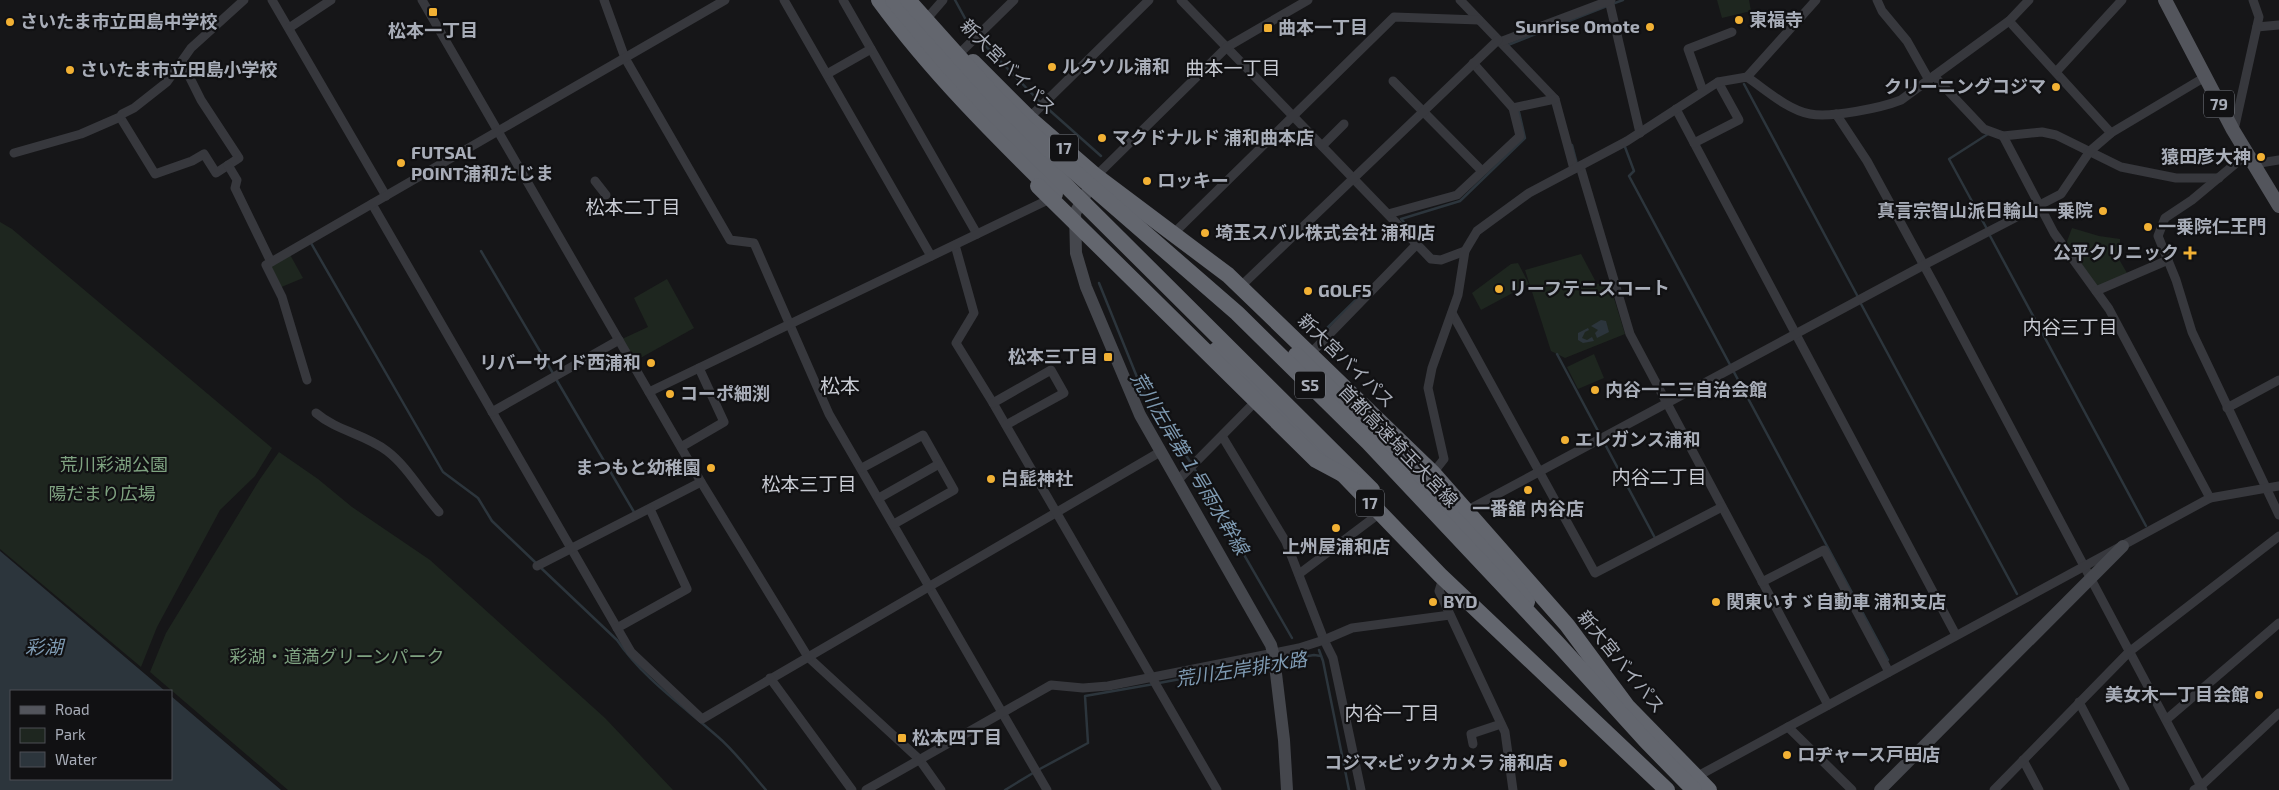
<svg xmlns="http://www.w3.org/2000/svg" width="2279" height="790" viewBox="0 0 2279 790" font-family="'Exo 2','Noto Sans JP',sans-serif">
<style>
.green{fill:#1e261f}
.water{fill:#2c353c}
.lines{fill:none;stroke-linecap:round;stroke-linejoin:round}
.stream{stroke:#2c353c;stroke-width:2.5}
.street{stroke:#37383d;stroke-width:9}
.secondary{stroke:#45474d;stroke-width:12}
.primary{stroke:#53555c;stroke-width:14}
.highway{stroke:#63666e;stroke-width:16}
.highway-bridge{stroke:#63666e;stroke-width:16}
.poi-dot{fill:#f2b134;stroke:#111113;stroke-width:2}
.labels{text-anchor:middle;stroke-width:4.5;stroke-linejoin:round;paint-order:stroke}
.shield{fill:#111113;stroke:#7b7e86;stroke-width:1}
.shield-label{font-size:16px;font-weight:bold;fill:#a8adb8}
.poi-label{font-size:18px;font-weight:bold;fill:#a8adb8;stroke:#111113;text-anchor:start}
.street-label{font-size:18px;fill:#a8adb8;stroke:#111113}
.park-label{font-size:18px;fill:#7fa381;stroke:#111113}
.neighbourhood-label{font-size:19px;fill:#c9ccd4;stroke:#111113}
.water-label{font-size:19px;font-style:italic;fill:#7f9bb3;stroke:#111113}
.quarter-label{font-size:20px;fill:#c9ccd4;stroke:#111113}
</style>
<rect width="100%" height="100%" fill="#161618"/>
<g class="green">
<polygon points="1717,0 1749,0 1751,11 1722,18"/>
<polygon points="0,222 12,229 272,448 255,476 220,510 157,627 141,667 0,549"/>
<polygon points="2072,228 2099,236 2120,239 2120,261 2127,273 2097,287 2066,244"/>
<polygon points="289,253 303,278 279,288 268,266"/>
<polygon points="1581,254 1597,284 1609,282 1625,334 1565,358 1551,351 1525,270"/>
<polygon points="1518,263 1529,284 1481,310 1472,293 1511,264"/>
<polygon points="667,279 694,328 635,361 622,339 648,327 634,298"/>
<polygon points="1594,354 1604,378 1578,389 1567,367"/>
<polygon points="279,452 318,479 352,507 430,560 605,718 673,790 288,790 150,672 166,633 260,479"/>
</g>
<g class="water">
<polygon points="1601,320 1606,321 1609,332 1597,338 1595,333 1598,330 1591,326"/>
<polygon points="1588,328 1589,330 1585,332 1582,338 1587,340 1592,337 1594,341 1583,343 1578,340 1578,333"/>
<polygon points="0,551 165,691 11,691 11,779 171,779 171,696 281,790 0,790"/>
</g>
<g class="lines">
<g class="stream">
<polyline points="955,0 973,33 1038,100 1101,156"/>
<polyline points="1612,4 1623,0"/>
<polyline points="1508,45 1607,6"/>
<polyline points="1744,84 1858,297"/>
<polyline points="1572,145 1577,164"/>
<polyline points="1625,147 1634,171 1629,176 1888,660"/>
<polyline points="1987,229 1949,159 1988,134"/>
<polyline points="1989,234 2146,526"/>
<polyline points="1416,242 1420,239 1401,219 1460,201 1525,138 1519,112"/>
<polyline points="311,243 443,472 478,498 492,521 536,563"/>
<polyline points="481,251 554,375"/>
<polyline points="1099,283 1141,387 1191,463"/>
<polyline points="1860,302 2017,594"/>
<polyline points="1321,334 1367,289"/>
<polyline points="1557,354 1655,538"/>
<polyline points="556,379 634,512"/>
<polyline points="1194,468 1292,638"/>
<path d="M540 567 617 640C643 678 683 706 717 736 735 751 750 772 766 790"/>
<polyline points="1319,650 1323,661 1349,790"/>
<polyline points="1279,661 1314,655 1321,656"/>
<polyline points="1159,683 1271,662"/>
<polyline points="1038,770 1088,743 1085,696 1154,684"/>
<polyline points="1005,790 1033,773"/>
</g>
<g class="street">
<polyline points="272,0 386,196"/>
<polyline points="422,0 701,482 808,657 919,759 941,790"/>
<polyline points="604,0 625,58 730,240 754,243 829,414 1047,790"/>
<polyline points="784,0 931,256"/>
<polyline points="843,0 977,234"/>
<polyline points="1181,0 1431,259 1441,260 1465,251"/>
<polyline points="1460,0 1555,99 1574,169"/>
<polyline points="1609,0 1640,133"/>
<polyline points="1877,0 1882,11 1907,41 1929,80"/>
<polyline points="930,15 943,0"/>
<polyline points="2009,21 2111,133"/>
<polyline points="2257,27 2279,25"/>
<polyline points="289,28 331,0"/>
<polyline points="1500,42 1611,0"/>
<polyline points="962,51 1014,0"/>
<polyline points="2056,72 2122,0"/>
<polyline points="827,74 871,49"/>
<polyline points="1934,76 1984,129 2003,136 2042,132 2056,135 2121,167 2176,178 2219,178"/>
<polyline points="1747,77 1816,0"/>
<polyline points="1393,81 1482,171"/>
<polyline points="1703,91 1688,49 1732,32"/>
<polyline points="1513,108 1555,99"/>
<polyline points="1676,109 1956,635"/>
<polyline points="1836,114 1867,161 1939,293 2203,790"/>
<polyline points="120,117 155,174 192,161 204,154 216,173 239,158 201,100 182,62"/>
<polyline points="1029,118 1149,0"/>
<polyline points="2234,130 2259,17 2253,0"/>
<polyline points="2003,136 2054,233 2109,309 2210,498"/>
<polyline points="1694,143 1739,120 1718,82"/>
<polyline points="1322,146 1344,124"/>
<polyline points="14,153 81,134 120,117 122,114 134,108 167,82 191,48 244,0"/>
<polyline points="2247,154 2192,200 2165,218 2158,236 2176,280 2192,332 2279,515"/>
<polyline points="2254,164 2279,160"/>
<polyline points="228,165 237,180 235,188 271,262"/>
<polyline points="1580,166 1630,334 1828,705"/>
<polyline points="1096,176 1227,47 1308,0"/>
<polyline points="595,181 606,195"/>
<polyline points="372,204 631,652 702,719 1160,452"/>
<polyline points="1388,214 1457,195 1520,136 1513,108 1473,63"/>
<polyline points="1174,233 1394,17 1479,20"/>
<polyline points="955,245 974,313 956,343 993,403 1217,790"/>
<polyline points="1240,287 1498,40"/>
<polyline points="2096,291 2168,260"/>
<polyline points="1452,313 1595,573 1722,507"/>
<polyline points="1310,354 1417,244"/>
<polyline points="307,380 282,297 266,265 725,0"/>
<polyline points="649,392 1052,198"/>
<polyline points="993,403 1051,370 1064,393 1006,425"/>
<polyline points="2227,408 2279,380"/>
<polyline points="492,412 619,340"/>
<path d="M316 413C337 431 365 434 387 451 407 466 422 493 439 512"/>
<polyline points="1222,436 1286,542 1324,640 1333,658 1361,790"/>
<polyline points="681,447 724,422 699,368"/>
<polyline points="862,468 923,435 954,490 894,524"/>
<path d="M1433 473 1444 459 1428 388 1432 368 1458 295 1465 251 1477 231 1529 193 1627 141 1718 82 1747 77C1766 90 1788 110 1810 114 1831 118 1881 108 1901 100L2009 21 2029 0"/>
<polyline points="1177,481 1258,399"/>
<polyline points="879,498 939,464"/>
<polyline points="1466,511 1924,265 2061,194 2090,151 2111,133 2205,77"/>
<polyline points="537,566 701,482"/>
<polyline points="1299,574 1380,513"/>
<polyline points="1443,578 1439,591 1505,732 1513,790"/>
<polyline points="1762,582 1824,550 1889,672"/>
<polyline points="617,628 687,589 650,509"/>
<polyline points="770,678 852,790"/>
<polyline points="2079,702 2125,790"/>
<polyline points="2167,719 2279,623"/>
<polyline points="1788,727 1852,790"/>
<polyline points="1473,744 1471,734 1501,724"/>
<polyline points="2023,760 2039,790"/>
<polyline points="1696,777 2210,498 2279,486"/>
<polyline points="866,790 1051,685 1083,688 1108,686 1299,648 1324,640 1352,628 1450,615"/>
<polyline points="1994,790 2129,652 2279,536"/>
<polyline points="2194,790 2201,786 2279,713"/>
</g>
<g class="secondary">
<polyline points="1095,178 1075,213 1076,253 1086,287 1140,415 1271,645 1274,657 1284,740 1287,790"/>
<polyline points="1880,790 2123,546"/>
</g>
<polyline class="primary" points="2165,0 2233,130 2279,206"/>
<g class="highway">
<path d="M879 0C931 71 992 132 1055 194"/>
<polyline points="973,62 1029,118 1096,176 1228,275 1433,473 1567,625 1627,706 1709,790"/>
<polyline points="1216,350 1331,462 1440,575 1667,790"/>
<polyline points="1296,355 1375,434 1505,573 1527,602"/>
</g>
<g class="highway-bridge">
<polyline points="893,0 947,65 986,106 1372,490"/>
<polyline points="908,0 995,97 1047,148 1237,313 1368,442 1559,645 1646,741 1694,790"/>
<polyline points="1038,186 1316,460 1359,483"/>
</g>
</g>
<g class="poi-dot">
<rect x="428" y="7" width="10" height="10" rx="2.5"/>
<circle cx="1739" cy="20" r="5"/>
<circle cx="10" cy="22" r="5"/>
<circle cx="1650" cy="27" r="5"/>
<rect x="1263" y="23" width="10" height="10" rx="2.5"/>
<circle cx="1052" cy="67" r="5"/>
<circle cx="70" cy="70" r="5"/>
<circle cx="2056" cy="87" r="5"/>
<circle cx="1102" cy="138" r="5"/>
<circle cx="2261" cy="157" r="5"/>
<circle cx="401" cy="163" r="5"/>
<circle cx="1147" cy="181" r="5"/>
<circle cx="2103" cy="211" r="5"/>
<circle cx="2148" cy="227" r="5"/>
<circle cx="1205" cy="233" r="5"/>
<path d="M2187.5 245.5h5v5h5v5h-5v5h-5v-5h-5v-5h5z"/>
<circle cx="1499" cy="289" r="5"/>
<circle cx="1308" cy="291" r="5"/>
<rect x="1103" y="352" width="10" height="10" rx="2.5"/>
<circle cx="651" cy="363" r="5"/>
<circle cx="1595" cy="390" r="5"/>
<circle cx="670" cy="394" r="5"/>
<circle cx="1565" cy="440" r="5"/>
<circle cx="711" cy="468" r="5"/>
<circle cx="991" cy="479" r="5"/>
<circle cx="1528" cy="490" r="5"/>
<circle cx="1336" cy="528" r="5"/>
<circle cx="1433" cy="602" r="5"/>
<circle cx="1716" cy="602" r="5"/>
<circle cx="2259" cy="695" r="5"/>
<rect x="897" y="733" width="10" height="10" rx="2.5"/>
<circle cx="1787" cy="755" r="5"/>
<circle cx="1563" cy="763" r="5"/>
</g>
<g class="labels">
<g class="shield">
<rect x="2204" y="90.5" width="30" height="27" rx="4"/>
<rect x="1050" y="134.5" width="28" height="27" rx="4"/>
<rect x="1295" y="371.5" width="30" height="27" rx="4"/>
<rect x="1356" y="489.5" width="28" height="27" rx="4"/>
</g>
<g class="shield-label">
<text x="2219" y="110">79</text>
<text x="1064" y="154">17</text>
<text x="1310" y="391">S5</text>
<text x="1370" y="509">17</text>
</g>
<g class="poi-label">
<text x="1749" y="26">東福寺</text>
<text x="20" y="28">さいたま市立田島中学校</text>
<text x="1640" y="33" text-anchor="end">Sunrise Omote</text>
<text x="1278" y="34">曲本一丁目</text>
<text x="433" y="37" text-anchor="middle">松本一丁目</text>
<text x="1062" y="73">ルクソル浦和</text>
<text x="80" y="76">さいたま市立田島小学校</text>
<text x="2046" y="93" text-anchor="end">クリーニングコジマ</text>
<text x="1112" y="144">マクドナルド 浦和曲本店</text>
<text x="411" y="159">FUTSAL<tspan x="411" dy="21">POINT浦和たじま</tspan></text>
<text x="2251" y="163" text-anchor="end">猿田彦大神</text>
<text x="1157" y="187">ロッキー</text>
<text x="2093" y="217" text-anchor="end">真言宗智山派日輪山一乗院</text>
<text x="2158" y="233">一乗院仁王門</text>
<text x="1215" y="239">埼玉スバル株式会社 浦和店</text>
<text x="2179" y="259" text-anchor="end">公平クリニック</text>
<text x="1509" y="295">リーフテニスコート</text>
<text x="1318" y="297">GOLF5</text>
<text x="1098" y="363" text-anchor="end">松本三丁目</text>
<text x="641" y="369" text-anchor="end">リバーサイド西浦和</text>
<text x="1605" y="396">内谷一二三自治会館</text>
<text x="680" y="400">コーポ細渕</text>
<text x="1575" y="446">エレガンス浦和</text>
<text x="701" y="474" text-anchor="end">まつもと幼稚園</text>
<text x="1001" y="485">白髭神社</text>
<text x="1528" y="515" text-anchor="middle">一番舘 内谷店</text>
<text x="1336" y="553" text-anchor="middle">上州屋浦和店</text>
<text x="1443" y="608">BYD</text>
<text x="1726" y="608">関東いすゞ自動車 浦和支店</text>
<text x="2249" y="701" text-anchor="end">美女木一丁目会館</text>
<text x="912" y="744">松本四丁目</text>
<text x="1797" y="761">ロヂャース戸田店</text>
<text x="1553" y="769" text-anchor="end">コジマ×ビックカメラ 浦和店</text>
</g>
<g class="street-label">
<text transform="translate(1008 67) rotate(45)" y="6">新大宮バイパス</text>
<text transform="translate(1346 361) rotate(44)" y="6">新大宮バイパス</text>
<text transform="translate(1398 446) rotate(46)" y="6">首都高速埼玉大宮線</text>
<text transform="translate(1621 662) rotate(51)" y="6">新大宮バイパス</text>
</g>
<g class="park-label">
<text x="114" y="471">荒川彩湖公園</text>
<text x="102" y="500">陽だまり広場</text>
<text x="337" y="663">彩湖・道満グリーンパーク</text>
</g>
<g class="neighbourhood-label">
<text x="1233" y="75">曲本一丁目</text>
<text x="633" y="214">松本二丁目</text>
<text x="2070" y="334">内谷三丁目</text>
<text x="1659" y="484">内谷二丁目</text>
<text x="809" y="491">松本三丁目</text>
<text x="1392" y="720">内谷一丁目</text>
</g>
<g class="water-label">
<text transform="translate(1190 463) rotate(59)" y="7">荒川左岸第１号雨水幹線</text>
<text x="44" y="654">彩湖</text>
<text transform="translate(1241 669) rotate(-9)" y="7">荒川左岸排水路</text>
</g>
<g class="quarter-label">
<text x="840" y="393">松本</text>
</g>
</g>
<rect x="10" y="690" width="162" height="90" fill="#111113" stroke="#4d4f55"/>
<rect x="20" y="706" width="25" height="8" fill="#53555c" stroke="#4d4f55"/>
<text x="55" y="715" font-size="15" fill="#a8adb8">Road</text>
<rect x="20" y="728" width="25" height="15" fill="#1e261f" stroke="#4d4f55"/>
<text x="55" y="740" font-size="15" fill="#a8adb8">Park</text>
<rect x="20" y="752" width="25" height="15" fill="#2c353c" stroke="#4d4f55"/>
<text x="55" y="765" font-size="15" fill="#a8adb8">Water</text>
</svg>
